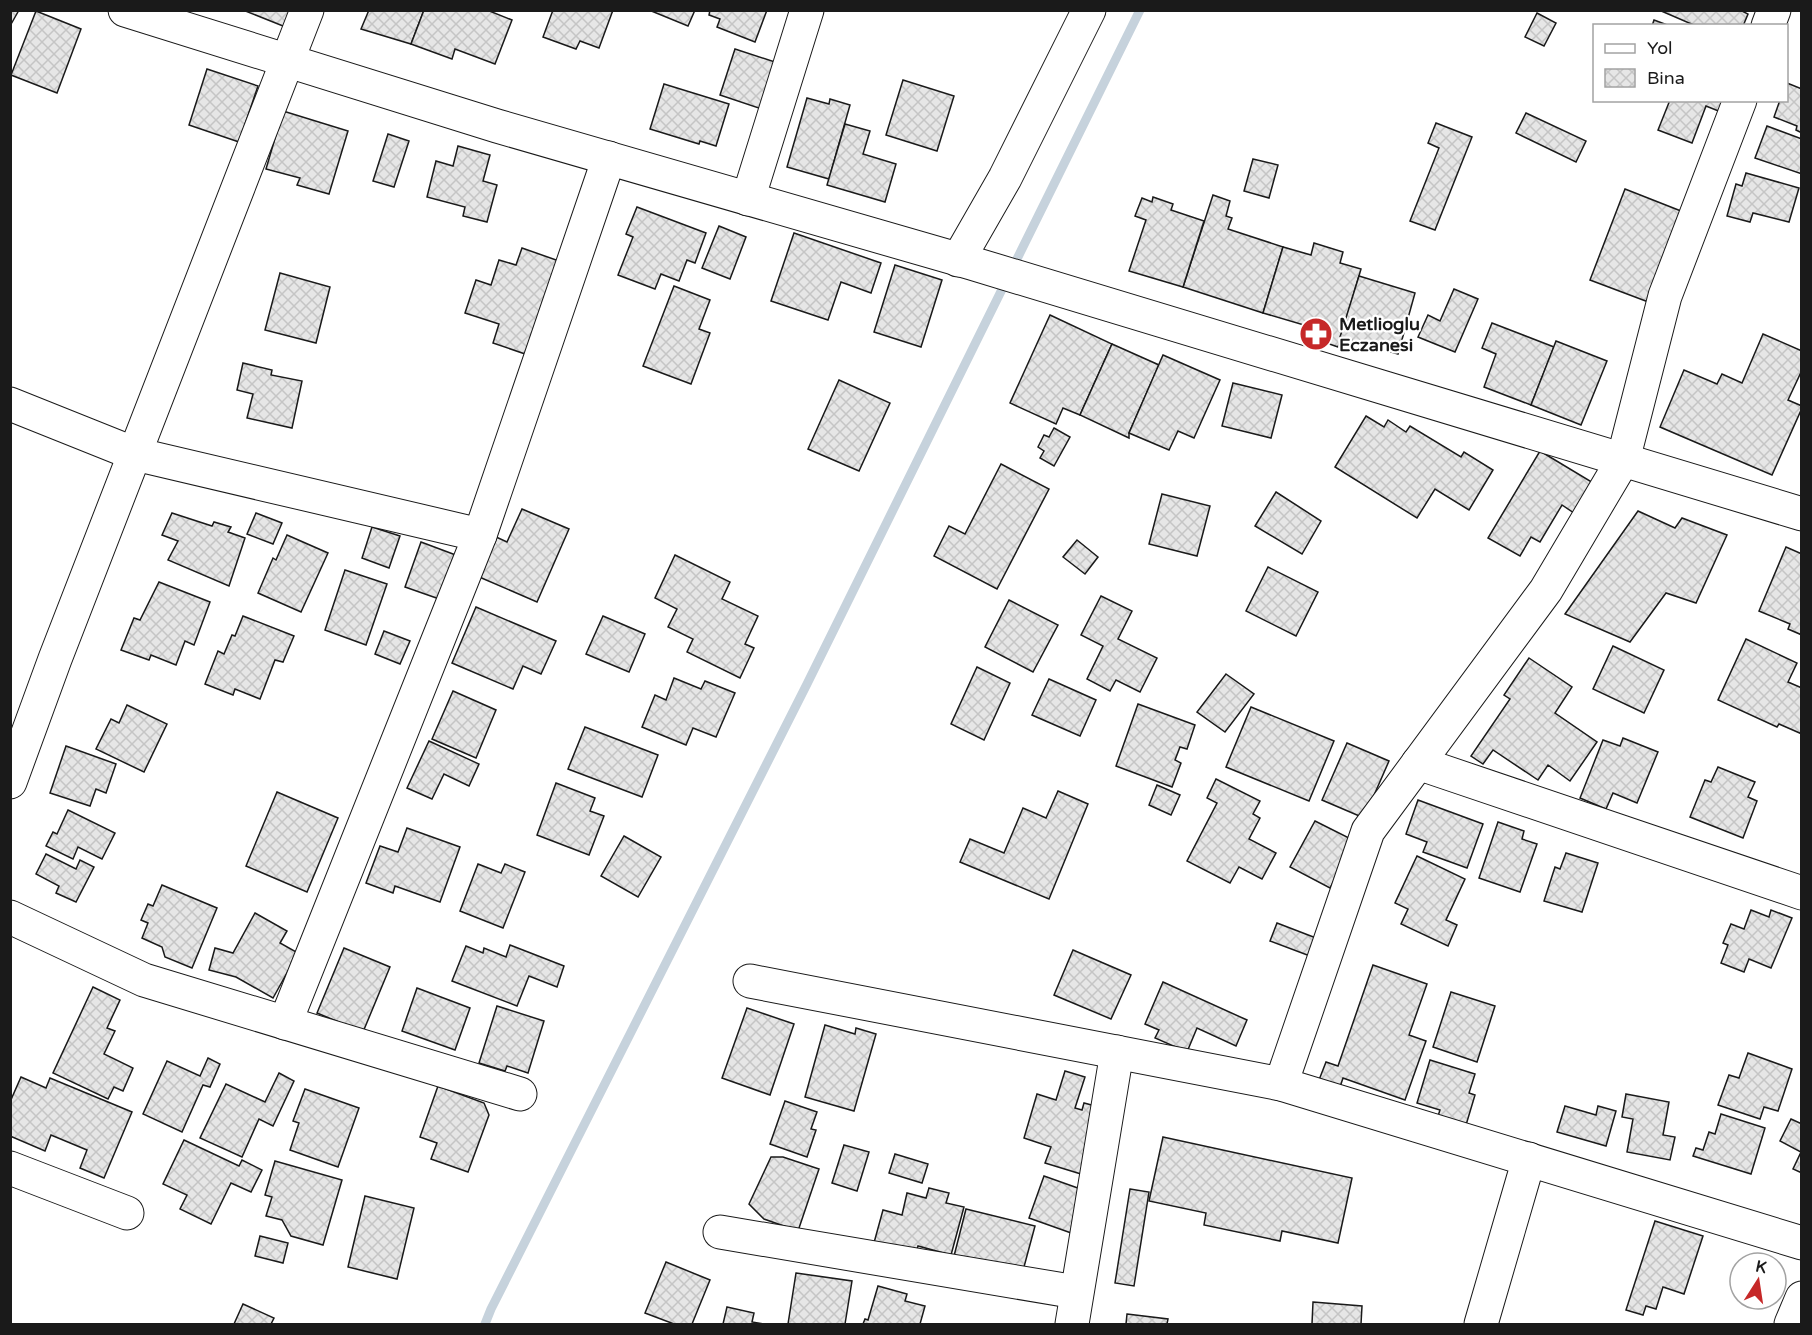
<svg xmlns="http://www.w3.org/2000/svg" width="1812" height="1335" viewBox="0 0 1812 1335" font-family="'Varela Round',sans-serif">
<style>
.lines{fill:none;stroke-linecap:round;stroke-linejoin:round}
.stream{stroke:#c6d2dc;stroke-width:9}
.building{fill:url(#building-cross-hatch);stroke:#1a1a1a;stroke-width:1.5}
.minor-casing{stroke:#1a1a1a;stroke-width:35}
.minor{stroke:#fff;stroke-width:33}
.labels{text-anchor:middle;stroke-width:4.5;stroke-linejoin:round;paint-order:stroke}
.poi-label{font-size:18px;font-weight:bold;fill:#1a1a1a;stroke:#fff;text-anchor:start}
</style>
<defs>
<pattern id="building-cross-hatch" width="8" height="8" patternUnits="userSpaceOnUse" patternTransform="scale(1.5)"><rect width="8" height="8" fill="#e6e6e6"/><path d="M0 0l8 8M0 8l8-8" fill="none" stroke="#c5c5c5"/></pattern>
</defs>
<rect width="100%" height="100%" fill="#fff"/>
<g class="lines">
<polyline class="stream" points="485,1324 491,1309 807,684 1140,10"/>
</g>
<g class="building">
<polygon points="10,10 19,10 10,26"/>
<polygon points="243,10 294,10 288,28"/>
<polygon points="369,10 424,10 411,44 361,29"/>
<polygon points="424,10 487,10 512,20 495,64 455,49 452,59 411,44"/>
<polygon points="553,10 613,10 599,48 580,41 576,49 543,37"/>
<polygon points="649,10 695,10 688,26"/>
<polygon points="710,10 767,10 755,42 717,27 720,19 709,15"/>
<polygon points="1659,10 1740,10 1748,14 1743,26 1696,26"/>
<polygon points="36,11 81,29 57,93 11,75"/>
<polygon points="1537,13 1556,23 1544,46 1525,37"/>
<polygon points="1654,20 1670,26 1652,26"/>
<polygon points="735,49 781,64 765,110 720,95"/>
<polygon points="207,69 258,86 239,142 189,125"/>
<polygon points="903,80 954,96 937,151 886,135"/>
<polygon points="1787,83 1802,89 1802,133 1796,130 1797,126 1774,117 1780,100 1786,100"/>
<polygon points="664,84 729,104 716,146 700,141 699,144 650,129"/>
<polygon points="807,98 829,104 830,99 850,105 829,179 787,167"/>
<polygon points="1670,100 1731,100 1726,114 1706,106 1692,143 1658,130"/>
<polygon points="283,111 348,131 329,194 297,185 300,178 266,169"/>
<polygon points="1526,113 1586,141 1576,162 1516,133"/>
<polygon points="1436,123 1472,137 1435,230 1410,221 1439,148 1428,143"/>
<polygon points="845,124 870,131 863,154 896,164 885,202 827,185"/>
<polygon points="1767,126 1802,139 1802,174 1755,158"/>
<polygon points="388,134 409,141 394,187 373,181"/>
<polygon points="458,146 490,155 483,181 497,185 487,222 463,216 465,207 427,197 436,161 453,166"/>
<polygon points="1253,159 1278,165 1269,198 1244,191"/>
<polygon points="1746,173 1799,188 1789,222 1753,213 1750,222 1727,216 1736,184 1742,186"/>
<polygon points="1625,189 1686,213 1651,303 1590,280"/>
<polygon points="1213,195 1230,201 1226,216 1232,218 1228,229 1283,247 1263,313 1183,287"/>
<polygon points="1153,197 1173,204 1171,210 1204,221 1183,287 1129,271 1146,220 1135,216 1142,198 1152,202"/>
<polygon points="637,207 706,233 695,263 687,260 679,281 661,274 655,289 618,275 633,237 626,234"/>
<polygon points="719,226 746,237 730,279 702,268"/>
<polygon points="794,233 881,263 871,293 841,282 828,320 771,301"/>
<polygon points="1314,243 1343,252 1340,263 1361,269 1338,347 1318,340 1321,330 1263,313 1283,247 1311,255"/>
<polygon points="522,248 559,261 528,355 493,343 499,324 465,313 476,280 491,285 499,260 516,265"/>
<polygon points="895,265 942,280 921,347 874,332"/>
<polygon points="280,273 330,287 316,343 265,330"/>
<polygon points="1359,276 1415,293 1398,354 1340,337"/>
<polygon points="674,286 710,300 699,329 710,333 691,384 643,366"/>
<polygon points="1454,289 1478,299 1455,352 1418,337 1428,315 1440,321"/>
<polygon points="1050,315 1112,344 1080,415 1063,408 1056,424 1010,403"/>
<polygon points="1492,323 1554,347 1531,405 1484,387 1496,354 1482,348"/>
<polygon points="1763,334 1802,351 1802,370 1788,400 1802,406 1802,408 1772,475 1660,427 1684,370 1717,384 1722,374 1742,383"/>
<polygon points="1556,341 1607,361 1581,425 1531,405"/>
<polygon points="1112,344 1159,365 1129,433 1129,438 1080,415"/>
<polygon points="1163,355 1220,380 1194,438 1178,431 1169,450 1129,433"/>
<polygon points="243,363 272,370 271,375 302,381 292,428 247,418 253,394 237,390"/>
<polygon points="839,380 890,403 859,471 808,449"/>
<polygon points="1233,383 1282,395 1271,438 1222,426"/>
<polygon points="1366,416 1384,427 1388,420 1406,432 1410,426 1461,457 1464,452 1493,470 1469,510 1435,489 1417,518 1335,467"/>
<polygon points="1054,428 1070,437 1054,466 1040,458 1044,451 1038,447 1044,435 1049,437"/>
<polygon points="1540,451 1595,484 1577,515 1562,505 1540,542 1531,537 1520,556 1488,538"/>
<polygon points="1001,464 1049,489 997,589 934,556 949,526 965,534"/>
<polygon points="1276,492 1321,521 1302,554 1255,526"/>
<polygon points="1162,494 1210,506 1197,556 1149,544"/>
<polygon points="522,509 569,529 537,602 477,576 494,536 507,542"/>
<polygon points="1638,511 1675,528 1682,518 1727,535 1696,603 1666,593 1630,642 1565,614"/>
<polygon points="172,513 212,526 214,522 231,527 228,532 245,538 229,586 168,560 178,541 162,535"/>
<polygon points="256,513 282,523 273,544 247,534"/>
<polygon points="372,527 400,536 389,568 362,558"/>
<polygon points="287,535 328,553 301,612 258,593 273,558 276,560"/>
<polygon points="1077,540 1098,557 1085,574 1063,557"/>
<polygon points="421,542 461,557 445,601 405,587"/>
<polygon points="1786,547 1802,554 1802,635 1788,629 1790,624 1759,611"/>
<polygon points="675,555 730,582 722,599 758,616 745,644 754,648 740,678 687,652 693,639 668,627 677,609 655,598"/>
<polygon points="1268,567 1318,592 1296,636 1246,611"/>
<polygon points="345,570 387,584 366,645 325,630"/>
<polygon points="159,582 210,602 194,645 185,641 176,665 151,655 149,660 121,650 134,618 140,620"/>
<polygon points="1101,596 1132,611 1118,639 1157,658 1140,692 1116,680 1110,691 1087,679 1103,646 1081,635"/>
<polygon points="1009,600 1058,625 1033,672 985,647"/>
<polygon points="476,607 556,641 541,674 523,666 513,689 452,663"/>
<polygon points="243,616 294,636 283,662 275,660 260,699 235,689 233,695 205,684 218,651 224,654 232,635 235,636"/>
<polygon points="603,616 645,634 629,672 586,654"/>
<polygon points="384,631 410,641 400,664 375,654"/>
<polygon points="1746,639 1797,663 1788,682 1802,688 1802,734 1779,724 1777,727 1718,700"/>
<polygon points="1613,646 1664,670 1644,713 1593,689"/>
<polygon points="1529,658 1572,687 1555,713 1597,742 1570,781 1548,765 1538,780 1493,750 1483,764 1471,756 1510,699 1504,695"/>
<polygon points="977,667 1010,683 984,740 951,724"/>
<polygon points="1226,674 1254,694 1225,732 1197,712"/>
<polygon points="674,678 701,689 705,681 735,693 716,737 693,728 686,745 642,727 655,695 666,700"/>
<polygon points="1049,679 1096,700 1080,736 1032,715"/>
<polygon points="453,691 496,710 476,758 432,739"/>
<polygon points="1138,704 1195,725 1187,749 1180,747 1175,760 1181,763 1172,787 1116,766"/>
<polygon points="127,705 167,724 144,772 96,749 111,719 119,723"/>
<polygon points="1251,707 1334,741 1309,801 1226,767"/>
<polygon points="585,727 658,755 642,797 568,769"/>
<polygon points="1623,738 1658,752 1637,803 1613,793 1606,809 1580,798 1603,740 1620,746"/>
<polygon points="429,741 479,764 469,786 444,774 432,799 407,788"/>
<polygon points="1347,743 1389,761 1364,818 1322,800"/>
<polygon points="66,746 116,764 106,793 96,789 90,806 50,793"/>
<polygon points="1718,767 1755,782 1748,797 1757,801 1743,838 1690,817 1705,780 1711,782"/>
<polygon points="1216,779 1260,801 1253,814 1260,818 1249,839 1276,853 1262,879 1239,867 1230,883 1187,861 1217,803 1207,798"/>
<polygon points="556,783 595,798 590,811 604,816 589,855 537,835"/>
<polygon points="1157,785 1180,795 1171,815 1149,805"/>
<polygon points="1058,791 1088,804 1049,899 960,862 970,839 1004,853 1023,808 1046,818"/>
<polygon points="277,792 338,818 307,892 246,866"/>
<polygon points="1418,800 1483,824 1467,868 1423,852 1427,842 1406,834"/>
<polygon points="68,810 115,833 102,859 78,847 73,859 46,846 53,832 57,834"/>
<polygon points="1315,821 1355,841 1330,888 1290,867"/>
<polygon points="1498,822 1524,831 1522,839 1537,844 1520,892 1479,878"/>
<polygon points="407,828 460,847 440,902 395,886 393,893 366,883 380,846 398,852"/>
<polygon points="624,836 661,857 638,897 601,876"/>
<polygon points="1566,853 1598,863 1582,912 1544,901 1555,867 1560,869"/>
<polygon points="46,854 76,869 80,860 94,867 76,902 56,893 59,886 36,874"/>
<polygon points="1417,856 1465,879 1446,920 1457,925 1448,946 1401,924 1408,909 1395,903"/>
<polygon points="478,864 501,873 505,864 525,872 503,928 460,911"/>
<polygon points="162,885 217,908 192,968 165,957 162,947 142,938 148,923 141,920 148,904 153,906"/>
<polygon points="1751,910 1769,917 1771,910 1792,918 1771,968 1749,959 1744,972 1721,963 1728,945 1723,943 1731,924 1744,929"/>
<polygon points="255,913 287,931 280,943 298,953 273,998 236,977 209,970 215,948 233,953"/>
<polygon points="1277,923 1316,938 1310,956 1270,941"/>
<polygon points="510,945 564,966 557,987 529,976 517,1006 452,981 466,946 483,953 484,948 506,957"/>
<polygon points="344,948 390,967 363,1032 317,1013"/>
<polygon points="1073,950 1131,975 1111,1019 1054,995"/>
<polygon points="1373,965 1427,984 1409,1035 1426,1041 1405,1100 1343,1078 1340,1087 1319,1080 1326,1062 1338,1066"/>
<polygon points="1163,982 1247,1020 1236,1046 1197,1028 1187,1052 1155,1038 1159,1030 1145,1024"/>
<polygon points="93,987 120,1000 107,1028 115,1031 104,1054 133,1068 123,1091 114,1087 108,1099 53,1073"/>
<polygon points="417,988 470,1008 455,1050 402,1031"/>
<polygon points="1451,992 1495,1006 1477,1062 1433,1047"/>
<polygon points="497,1006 544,1021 528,1073 507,1066 505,1071 479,1063"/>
<polygon points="747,1008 794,1024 770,1095 722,1078"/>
<polygon points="825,1025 855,1034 856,1028 876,1034 854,1111 805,1097"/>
<polygon points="1748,1053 1792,1069 1778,1111 1764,1107 1760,1119 1718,1105 1729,1075 1739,1078"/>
<polygon points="208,1058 220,1064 210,1087 203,1085 182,1132 143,1114 167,1061 200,1076"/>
<polygon points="1430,1060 1475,1074 1469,1093 1475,1095 1466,1125 1438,1116 1440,1110 1417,1103"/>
<polygon points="1065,1071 1085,1077 1075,1108 1082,1110 1084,1103 1099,1107 1081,1174 1045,1163 1051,1147 1024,1138 1037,1094 1056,1100"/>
<polygon points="279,1073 294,1081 273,1126 259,1119 242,1157 200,1138 226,1084 265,1102"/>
<polygon points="21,1077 46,1088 50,1078 132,1112 104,1178 80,1168 87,1150 51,1135 45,1151 10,1136 10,1102"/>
<polygon points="438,1086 484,1103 489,1115 468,1172 431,1159 437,1143 420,1137"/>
<polygon points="305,1089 359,1108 338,1167 290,1150 299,1123 293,1121"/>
<polygon points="1626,1094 1669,1102 1663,1135 1675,1137 1670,1160 1627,1152 1633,1119 1622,1117"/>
<polygon points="785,1101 817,1112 811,1129 816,1130 807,1157 770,1144"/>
<polygon points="1565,1106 1596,1115 1598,1106 1616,1111 1606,1146 1557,1132"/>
<polygon points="1721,1114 1765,1128 1751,1174 1693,1156 1696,1148 1703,1150 1709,1132 1715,1134"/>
<polygon points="1791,1119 1802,1124 1802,1173 1793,1169 1801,1152 1780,1141"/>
<polygon points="1163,1137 1352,1178 1338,1243 1282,1231 1280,1241 1204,1225 1206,1213 1149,1201"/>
<polygon points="184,1140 239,1166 242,1160 262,1170 251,1192 231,1183 211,1224 180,1209 187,1195 163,1184"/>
<polygon points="844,1145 869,1152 857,1191 832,1183"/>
<polygon points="895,1154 928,1164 922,1183 889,1173"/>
<polygon points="771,1157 783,1157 819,1169 798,1231 764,1219 749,1204"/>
<polygon points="275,1161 342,1180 323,1245 291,1236 282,1220 266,1216 272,1197 265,1195"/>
<polygon points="1044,1176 1089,1192 1074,1234 1029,1218"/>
<polygon points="929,1188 949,1193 946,1203 964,1207 951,1255 918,1246 916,1253 872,1250 883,1210 902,1215 907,1193 926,1198"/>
<polygon points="1130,1189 1149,1192 1134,1286 1115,1283"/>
<polygon points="365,1196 414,1208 397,1279 348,1267"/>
<polygon points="966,1209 1035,1226 1021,1278 953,1260"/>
<polygon points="1655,1221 1703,1236 1684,1294 1663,1287 1656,1309 1646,1306 1643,1315 1626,1310"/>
<polygon points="260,1236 288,1243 283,1263 255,1256"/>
<polygon points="666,1262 710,1280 692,1324 674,1324 645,1313"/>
<polygon points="796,1273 852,1281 845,1324 788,1324"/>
<polygon points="878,1286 907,1294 905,1301 925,1306 920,1324 863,1324 865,1319 868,1320"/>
<polygon points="1313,1302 1362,1306 1361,1324 1312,1324"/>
<polygon points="243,1304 274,1318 271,1324 234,1324"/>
<polygon points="727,1307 754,1313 752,1322 764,1324 723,1324"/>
<polygon points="1127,1314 1168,1319 1167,1324 1126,1324"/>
</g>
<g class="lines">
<g class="minor-casing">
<g id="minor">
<polyline points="125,10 497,126 971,263 1802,514"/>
<polyline points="1768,26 1774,10"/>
<polyline points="748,199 807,10"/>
<polyline points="958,260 1005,178 1089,10"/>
<polyline points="10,404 135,454 480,535"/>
<polyline points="1418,763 1802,893"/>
<polyline points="10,782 55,659 307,10"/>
<polyline points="10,917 144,980 520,1094"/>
<polyline points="750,981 1281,1084 1802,1243"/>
<polyline points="285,1023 480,535 609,158"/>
<polyline points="1281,1084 1368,831 1546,590 1623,460 1665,296 1740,100"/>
<polyline points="10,1168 127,1213"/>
<polyline points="720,1232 1076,1292"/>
<polyline points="1072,1324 1117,1052"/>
<polyline points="1481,1324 1529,1159"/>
<polyline points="1791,1324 1802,1298"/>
</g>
</g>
<use href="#minor" class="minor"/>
</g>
<defs>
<g id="pharmacy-disc" transform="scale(1.725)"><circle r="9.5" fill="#c62828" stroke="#fff"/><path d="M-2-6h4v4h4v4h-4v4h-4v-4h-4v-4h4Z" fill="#fff"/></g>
</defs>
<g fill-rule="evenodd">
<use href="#pharmacy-disc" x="1316" y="334"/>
</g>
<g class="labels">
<g class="poi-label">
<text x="1339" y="330">Metlioglu<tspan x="1339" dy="21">Eczanesi</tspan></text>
</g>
</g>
<rect width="1812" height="1335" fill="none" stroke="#1a1a1a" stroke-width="24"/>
<rect x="1593" y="24" width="195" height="78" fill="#ffffff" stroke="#a3a3a3" stroke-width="1.5"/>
<rect x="1605" y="44" width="30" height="9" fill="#ffffff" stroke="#a3a3a3" stroke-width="1.5"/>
<text x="1647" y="54" font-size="18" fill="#1a1a1a">Yol</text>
<rect x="1605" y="69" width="30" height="18" fill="url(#building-cross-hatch)" stroke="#a3a3a3" stroke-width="1.5"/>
<text x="1647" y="84" font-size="18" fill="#1a1a1a">Bina</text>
<g transform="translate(1758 1281) rotate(12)"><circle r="28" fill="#ffffff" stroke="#a3a3a3" stroke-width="1.5"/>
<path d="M0-4.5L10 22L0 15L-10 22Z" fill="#c62828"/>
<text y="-9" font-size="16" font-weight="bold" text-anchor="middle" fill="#1a1a1a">K</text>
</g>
</svg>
